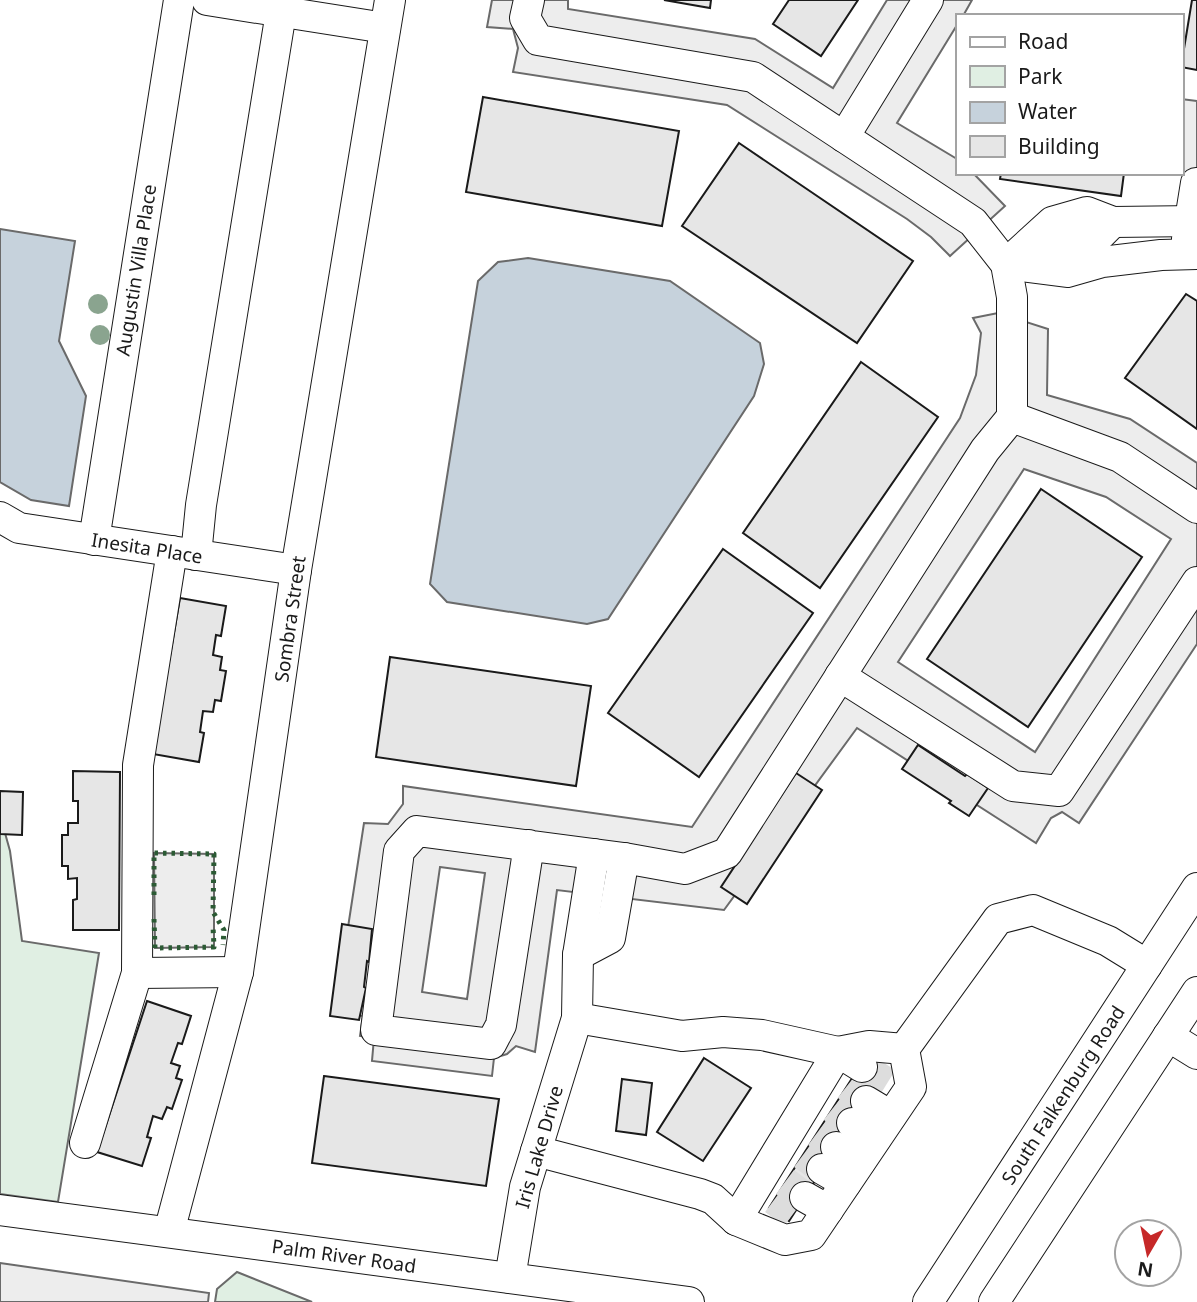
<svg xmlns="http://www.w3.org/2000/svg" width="1197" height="1302" viewBox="0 0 1197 1302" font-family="'Noto Sans',sans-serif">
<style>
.green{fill:#e0efe3;stroke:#6a6a6a;stroke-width:2}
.parking{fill:#ededed;stroke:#6a6a6a;stroke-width:2;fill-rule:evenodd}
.water{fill:#c6d2dc;stroke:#6a6a6a;stroke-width:2}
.building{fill:#e6e6e6;stroke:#1a1a1a;stroke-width:2}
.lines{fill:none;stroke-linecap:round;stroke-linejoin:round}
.minor-tunnel{stroke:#ddd;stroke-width:30;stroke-dasharray:30 15;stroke-linecap:butt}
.minor-casing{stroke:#1a1a1a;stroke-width:32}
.minor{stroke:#fff;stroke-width:30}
.hedge{stroke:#2b5a34;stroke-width:5;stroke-dasharray:3.5 5;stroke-linecap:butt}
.tree{fill:#8aa48f}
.labels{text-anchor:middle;stroke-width:5;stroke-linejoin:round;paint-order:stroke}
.street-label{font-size:19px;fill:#1a1a1a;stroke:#fff}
</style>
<rect width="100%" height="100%" fill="#fff"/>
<g class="green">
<polygon points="0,815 10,851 22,941 99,953 58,1202 0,1194"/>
<polygon points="237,1272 312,1302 215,1302 217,1289"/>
</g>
<g class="parking">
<polygon points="492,0 568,0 568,9 755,39 833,88 887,0 972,0 963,16 957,16 957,25 897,123 957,159 957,173 973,173 1005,206 950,256 931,237 907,219 727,105 513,72 518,48 513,29 487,27"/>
<polygon points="1181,99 1197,101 1197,183 1197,177 1171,173 1181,173"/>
<path d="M998 313 1048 329 1047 395 1130 419 1197 463V644L1079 823 1062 812 1051 818 1036 843 857 728 724 910 557 890 535 1052 516 1046 507 1054 494 1058 492 1076 372 1061 374 1038 360 1036 363 1016 335 1012 364 823 388 824 403 804V786L692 827 960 418 976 375 981 333 973 318ZM1024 469 1106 497 1171 539 1035 752 898 662ZM440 867 485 873 467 999 422 992Z"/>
<polygon points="154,853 214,854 214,947 155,948"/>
<polygon points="0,1263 209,1293 208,1302 0,1302"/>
</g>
<g class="water">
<polygon points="0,229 75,241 59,341 86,396 69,506 31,500 0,482"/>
<polygon points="528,258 670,281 760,343 764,364 754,396 608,619 587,624 447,602 430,584 478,281 498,262"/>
</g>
<g class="building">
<polygon points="664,0 711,0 710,8"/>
<polygon points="789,0 858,0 821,56 773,24"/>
<polygon points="1192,0 1197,0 1197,70 1181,67"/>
<polygon points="483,97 679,131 662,226 466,192"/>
<polygon points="739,143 913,261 857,343 682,226"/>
<polygon points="1001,173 1124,173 1121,196 1000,179"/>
<polygon points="1186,294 1197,301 1197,429 1125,378"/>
<polygon points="861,362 938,417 820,588 743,533"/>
<polygon points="1041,489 1142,557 1028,727 927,659"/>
<polygon points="723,549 813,613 699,777 608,713"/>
<polygon points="180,598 226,606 221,636 216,635 213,655 222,657 220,670 226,671 221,701 215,700 213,712 203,711 200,732 204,733 199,762 153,754"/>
<polygon points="390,657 591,686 576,786 376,757"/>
<polygon points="918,745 965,776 967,774 988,788 969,816 949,803 951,801 902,769"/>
<polygon points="73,771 120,772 119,930 73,930 73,900 77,899 77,878 68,879 68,866 62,866 62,835 68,835 68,823 78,823 78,801 73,801"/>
<polygon points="796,773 822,790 747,904 721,887"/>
<polygon points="0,791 23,792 22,835 0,834"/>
<polygon points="342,924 372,929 369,962 367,961 364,987 366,988 359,1020 330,1016"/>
<polygon points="147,1001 191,1016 182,1044 178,1043 171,1063 180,1066 176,1078 182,1080 172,1109 167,1107 162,1119 153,1116 147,1137 151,1138 142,1166 97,1152"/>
<polygon points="704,1058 751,1088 703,1161 657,1132"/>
<polygon points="856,1072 877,1085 789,1221 769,1208"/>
<polygon points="324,1076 499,1099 486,1186 312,1163"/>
<polygon points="622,1079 652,1083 646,1135 616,1131"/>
</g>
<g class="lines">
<g class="minor-tunnel">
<polyline points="862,1067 891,1085"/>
<polyline points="847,1086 866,1101"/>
<polyline points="833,1108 852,1123"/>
<polyline points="817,1133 836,1147"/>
<polyline points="803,1155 822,1169"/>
<polyline points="785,1182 805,1197"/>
<polyline points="774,1200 793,1214"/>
</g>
<g class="minor-casing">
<g id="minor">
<polyline points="207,0 385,28"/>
<polyline points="529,0 525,18 538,40 753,77 973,222 1006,264 1012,297 1012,417 985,450 727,853 685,869 624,858 417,831 399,851 376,1030 491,1044 501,1025 529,845"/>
<polyline points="844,137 928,0"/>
<polyline points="1187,239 1196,183"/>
<polyline points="1017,261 1096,239 1113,222"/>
<polyline points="1006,264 1052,222 1087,212 1113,222 1197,221"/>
<polyline points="1006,264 1067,272 1102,262 1161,255 1197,254"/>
<polyline points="1012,417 1120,457 1197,508"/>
<polyline points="0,517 19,528 296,570"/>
<polyline points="94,540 179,0"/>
<polyline points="196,555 201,505 283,0"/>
<polyline points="840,676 1013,786 1059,791 1197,582"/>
<polyline points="578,955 610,938 624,858"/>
<polyline points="137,973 238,972"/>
<polyline points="577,1018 682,1036 723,1032 762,1035 838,1052 862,1067"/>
<polyline points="1168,1036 1197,1054"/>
<polyline points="866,1101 891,1116"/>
<polyline points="852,1123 876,1138"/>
<polyline points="85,1143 137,973 138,765 172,551"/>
<polyline points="836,1147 860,1162"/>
<polyline points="536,1151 700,1194 713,1199 736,1220 785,1240 811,1235 911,1087 904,1049 998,919 1033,910 1108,941 1147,965"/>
<polyline points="822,1169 846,1183"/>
<polyline points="805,1197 828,1210"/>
<polyline points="0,1210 689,1302"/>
<polyline points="736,1220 838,1052 869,1046 904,1049"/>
<polyline points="169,1232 238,972 296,570 390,0"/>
<polyline points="510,1278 525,1187 577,1018 578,955 594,854"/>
<polyline points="928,1302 1197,888"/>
<polyline points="994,1302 1197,992"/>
</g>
</g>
<use href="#minor" class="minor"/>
<g class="hedge">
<polyline points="154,895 154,853 214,854 213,912 224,930 223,945"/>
<polyline points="154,919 155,948 214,947 213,926"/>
</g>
</g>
<g class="tree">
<circle cx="98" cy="304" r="10"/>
<circle cx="100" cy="335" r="10"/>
</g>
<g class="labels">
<g class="street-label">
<text transform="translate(136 270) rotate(-81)" y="7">Augustin Villa Place</text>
<text transform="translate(147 548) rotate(9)" y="7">Inesita Place</text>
<text transform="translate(290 619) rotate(-82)" y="7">Sombra Street</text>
<text transform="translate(1063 1095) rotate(-57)" y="7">South Falkenburg Road</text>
<text transform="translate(539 1147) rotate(-74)" y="7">Iris Lake Drive</text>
<text transform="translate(344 1256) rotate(8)" y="7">Palm River Road</text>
</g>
</g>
<rect x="956" y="14" width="228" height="161" fill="#ffffff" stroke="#a3a3a3" stroke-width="2"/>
<rect x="970" y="37" width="35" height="10" fill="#ffffff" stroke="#a3a3a3" stroke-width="2"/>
<text x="1018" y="49" font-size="21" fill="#1a1a1a">Road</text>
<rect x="970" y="66" width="35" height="21" fill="#e0efe3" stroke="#a3a3a3" stroke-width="2"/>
<text x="1018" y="84" font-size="21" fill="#1a1a1a">Park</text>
<rect x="970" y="102" width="35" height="21" fill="#c6d2dc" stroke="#a3a3a3" stroke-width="2"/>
<text x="1018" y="119" font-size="21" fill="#1a1a1a">Water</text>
<rect x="970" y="136" width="35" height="21" fill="#e6e6e6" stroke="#a3a3a3" stroke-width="2"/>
<text x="1018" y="154" font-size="21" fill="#1a1a1a">Building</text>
<g transform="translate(1148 1253) rotate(189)"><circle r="33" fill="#ffffff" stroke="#a3a3a3" stroke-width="2"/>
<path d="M0-5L12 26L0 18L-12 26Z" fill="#c62828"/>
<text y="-10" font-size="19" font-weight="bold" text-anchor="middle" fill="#1a1a1a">N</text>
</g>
</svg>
